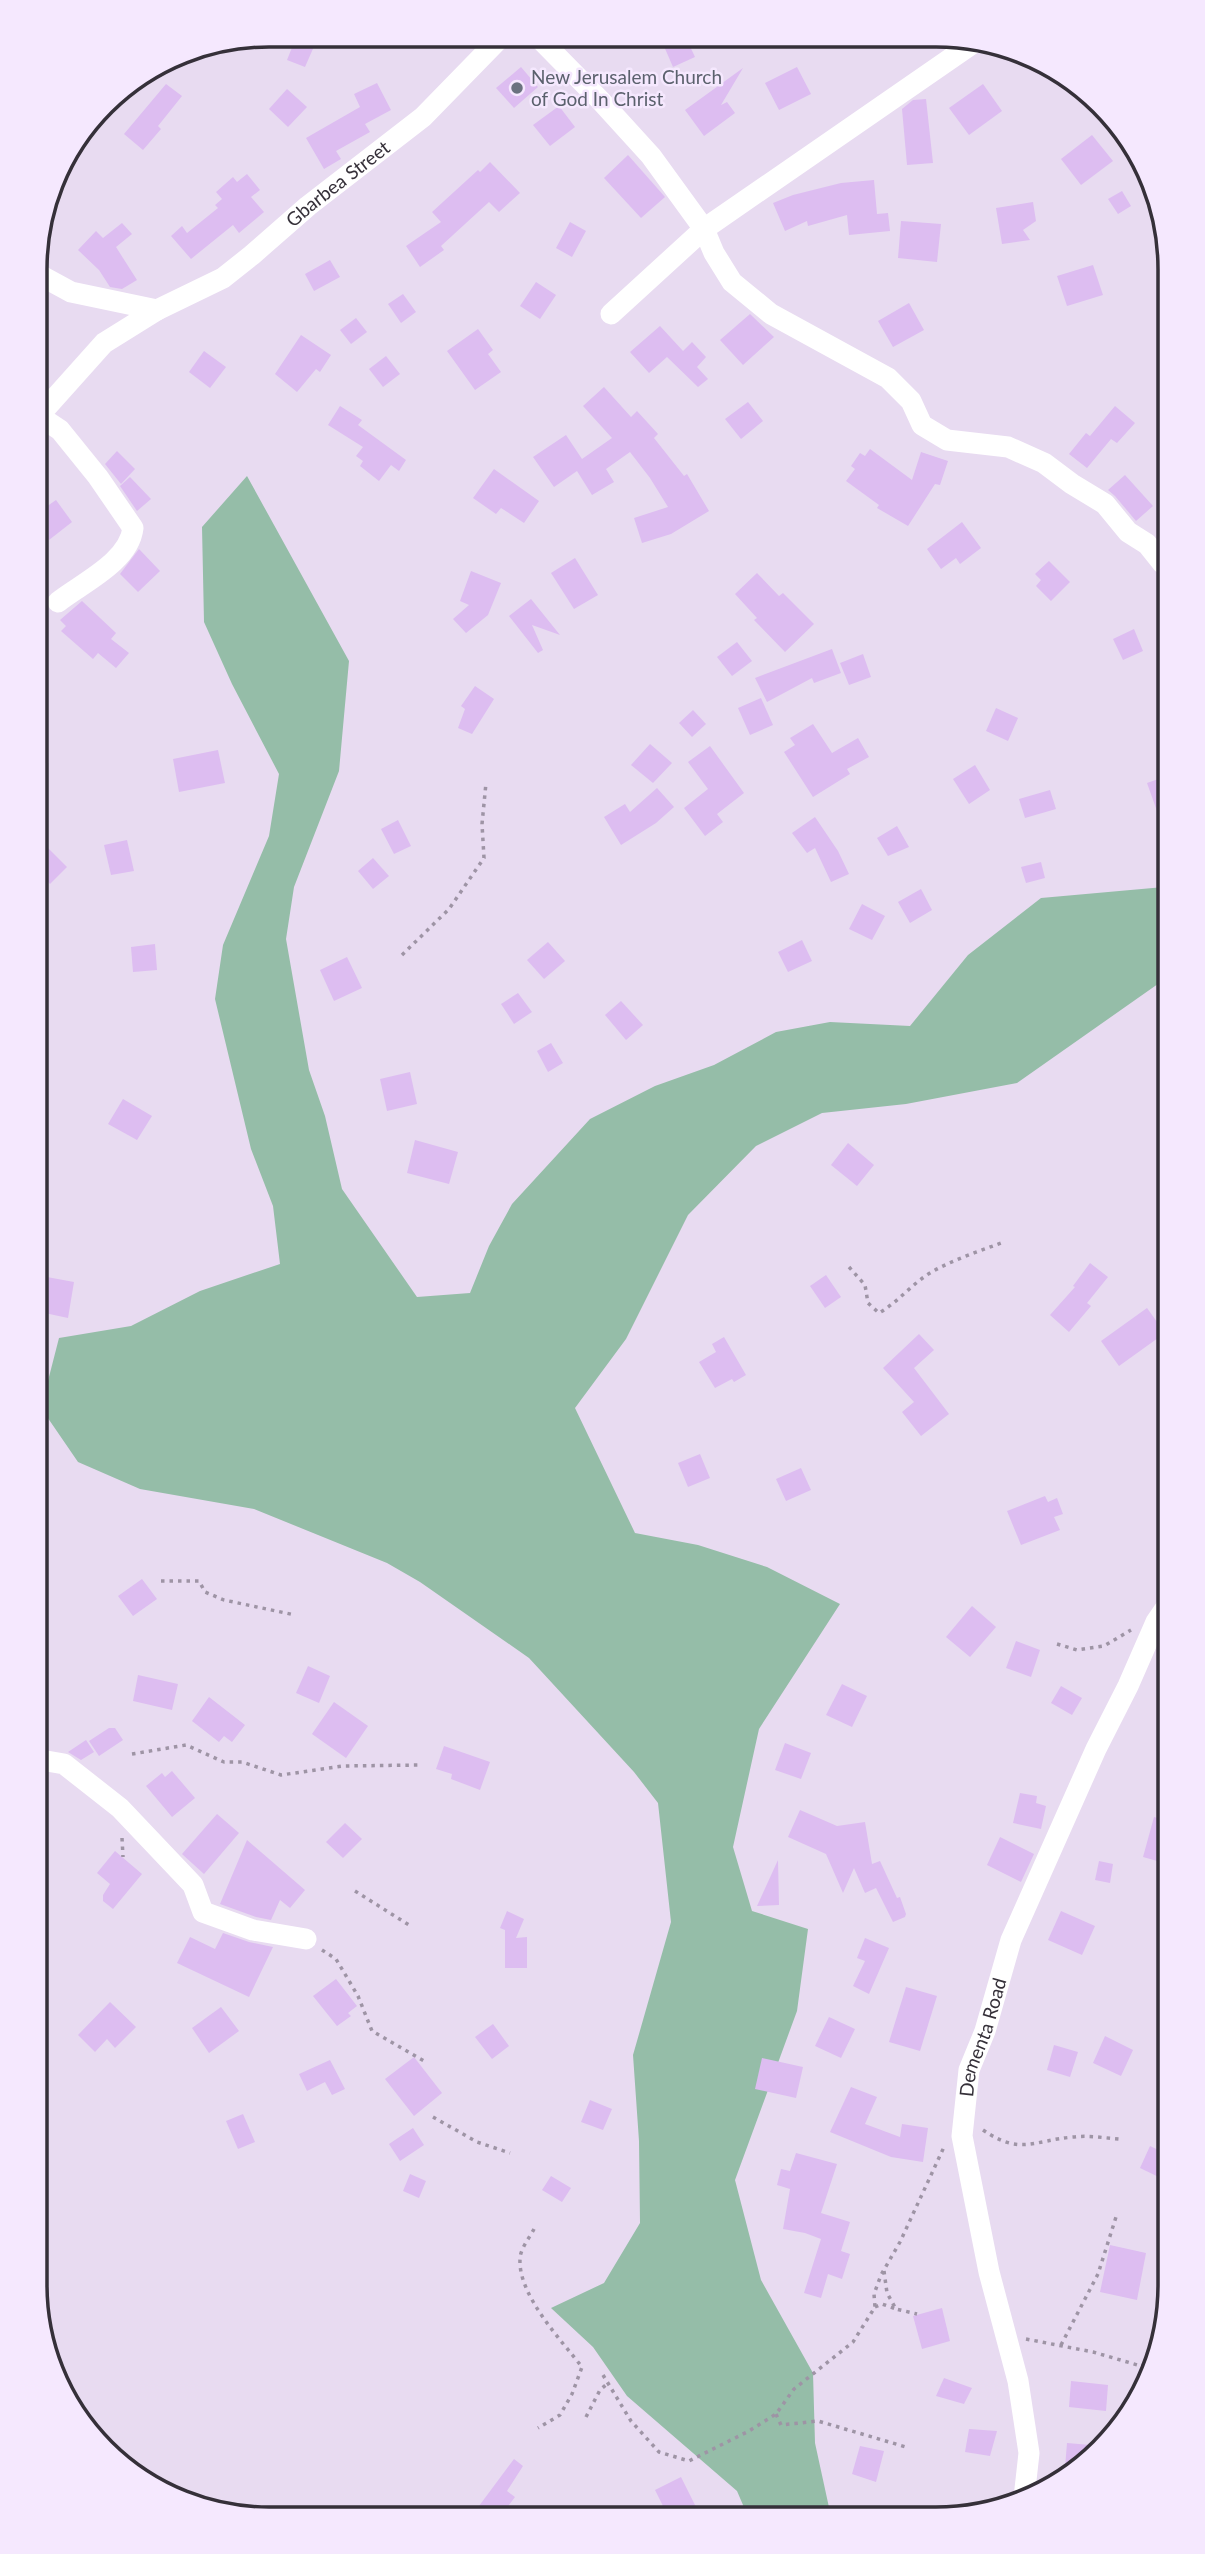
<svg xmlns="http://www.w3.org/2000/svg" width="1205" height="2554" viewBox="0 0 1205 2554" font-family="Lato,sans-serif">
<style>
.green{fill:#95bda8}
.building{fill:#ddbdf1}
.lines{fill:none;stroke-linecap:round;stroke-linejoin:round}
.path{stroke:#9e94a5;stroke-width:3.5;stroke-dasharray:3.5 5;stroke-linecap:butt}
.minor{stroke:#fff;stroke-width:21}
.worship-dot{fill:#6b7280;stroke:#f5e8fe;stroke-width:2.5}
.labels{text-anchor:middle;stroke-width:5;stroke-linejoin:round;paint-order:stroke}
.worship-label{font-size:19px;fill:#5b616d;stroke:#f5e8fe;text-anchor:start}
.street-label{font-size:19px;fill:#353039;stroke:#f5e8fe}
.rim{fill:none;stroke:#353039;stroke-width:3.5}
</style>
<rect width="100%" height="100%" fill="#e8dbf1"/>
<polygon class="green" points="247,476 349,661 339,771 294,887 286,939 309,1070 325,1116 342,1189 417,1297 470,1293 489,1246 512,1204 590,1119 655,1086 714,1065 776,1032 830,1022 910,1026 968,955 1041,898 1164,887 1165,979 1017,1083 906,1104 822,1113 756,1146 688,1215 626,1339 575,1408 635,1533 698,1545 767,1567 840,1604 759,1729 733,1847 752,1911 808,1929 797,2011 735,2180 761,2280 813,2373 815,2443 830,2512 746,2512 737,2491 627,2396 593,2347 551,2308 604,2283 640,2223 639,2141 633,2055 671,1922 658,1803 634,1772 529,1658 420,1582 387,1563 254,1509 140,1489 78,1462 41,1408 59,1338 131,1326 200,1291 280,1264 273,1206 251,1149 215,999 223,945 269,836 279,774 232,684 204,622 202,527"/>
<g class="building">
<polygon points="297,35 319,35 305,67 287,60"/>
<polygon points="660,37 686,38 695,57 673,67"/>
<polygon points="521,67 538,87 514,108 496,88"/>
<polygon points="797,67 811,94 779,110 765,83"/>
<polygon points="743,68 721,105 727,102 735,113 704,136 685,110"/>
<polygon points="377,83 391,110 365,124 370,132 336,151 341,159 324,169 306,138 360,107 354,94"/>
<polygon points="166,84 182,96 158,126 161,129 143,150 124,134"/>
<polygon points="983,84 1002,111 969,135 949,108"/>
<polygon points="287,89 307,107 288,127 269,109"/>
<polygon points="926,99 933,163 907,165 902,109 913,100"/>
<polygon points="559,106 575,127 550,146 533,125"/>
<polygon points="1092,135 1113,161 1081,185 1061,159"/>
<polygon points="628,155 665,197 641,218 604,178"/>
<polygon points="490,162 520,193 499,212 489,202 441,246 444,250 420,267 406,246 441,222 432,212 478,170 480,172"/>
<polygon points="247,174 260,190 251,197 264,212 239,233 233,225 191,259 171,236 182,226 187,233 218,208 215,205 222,199 216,192 233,177 237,182"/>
<polygon points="874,180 877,214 888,213 890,231 849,235 847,215 808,226 807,221 785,231 773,203 793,195 841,183"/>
<polygon points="1122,191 1131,206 1118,214 1108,199"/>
<polygon points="1033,202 1036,221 1023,230 1030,240 1002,244 996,208"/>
<polygon points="901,221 941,224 937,262 898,258"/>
<polygon points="570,222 586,231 572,257 556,248"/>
<polygon points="122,223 132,234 116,247 137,280 122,289 110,287 99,270 78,250 96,231 103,238"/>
<polygon points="330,260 340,277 314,291 305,274"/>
<polygon points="1093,265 1103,295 1067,306 1057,276"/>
<polygon points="536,282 556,295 540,319 520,306"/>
<polygon points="403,294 416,312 401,323 388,304"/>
<polygon points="909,303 924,330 893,347 878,321"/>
<polygon points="750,314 774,337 743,365 720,340"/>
<polygon points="356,318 367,332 351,344 340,330"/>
<polygon points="660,326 683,351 692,342 706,357 697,367 708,379 698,387 667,357 649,373 630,352"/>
<polygon points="478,329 493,350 488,354 501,372 475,390 447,351"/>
<polygon points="301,335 331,355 320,372 316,369 297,392 275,374"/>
<polygon points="204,351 226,367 210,388 189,372"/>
<polygon points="386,356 400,374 383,387 369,369"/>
<polygon points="604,387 631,417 637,411 658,434 654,438 684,476 687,474 709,511 671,534 642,543 634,518 668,507 650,478 630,452 606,469 614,482 592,495 577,471 554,487 533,457 566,435 582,459 612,438 583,406"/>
<polygon points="748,402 763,421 741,439 725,419"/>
<polygon points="340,406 362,420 358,425 406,460 399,471 391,465 379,481 360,466 363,461 356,456 363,447 328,425"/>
<polygon points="1115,406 1135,423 1117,443 1111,439 1087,468 1069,454 1086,433 1090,436"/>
<polygon points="870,449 912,480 921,452 948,461 940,485 935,484 908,526 877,508 879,505 846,481 855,469 851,466 860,453 865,456"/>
<polygon points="117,451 135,469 121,484 105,464"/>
<polygon points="494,469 539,501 524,523 501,508 496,514 473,498"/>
<polygon points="1125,475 1153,506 1136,521 1115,496 1108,490"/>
<polygon points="130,477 151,499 137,511 120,486"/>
<polygon points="56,500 72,522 49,540 37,523 36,514"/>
<polygon points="962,522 981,548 960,564 956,558 941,569 927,549"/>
<polygon points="139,549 160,571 138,592 120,574"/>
<polygon points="575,558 598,595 574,609 551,573"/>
<polygon points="1049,561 1070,582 1051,601 1036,586 1041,580 1035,574"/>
<polygon points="471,571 501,583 488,615 466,633 453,619 469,605 460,601"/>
<polygon points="757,573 779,596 783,593 814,624 785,652 754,620 757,618 735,594"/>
<polygon points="531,599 560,635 532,625 543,650 538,653 509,616"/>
<polygon points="82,601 116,633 111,639 129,653 116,668 98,653 93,659 61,631 66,626 60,620"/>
<polygon points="1134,629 1143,651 1123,660 1113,639"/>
<polygon points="737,642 752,661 732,676 717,657"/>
<polygon points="832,649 841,673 814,683 812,678 767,702 755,678"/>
<polygon points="863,654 871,677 849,685 840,663"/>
<polygon points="475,686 494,699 472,734 458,728 465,709 461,706"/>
<polygon points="761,698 773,725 750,735 738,708"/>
<polygon points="996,708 1018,718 1008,741 986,731"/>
<polygon points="693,710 706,724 692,737 679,723"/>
<polygon points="813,724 832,753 858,738 869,757 847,769 850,774 813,797 784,752 795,745 790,738"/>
<polygon points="650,744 672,763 653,783 631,765"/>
<polygon points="710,746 744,793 717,814 723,822 705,836 684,808 708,789 688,762"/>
<polygon points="218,750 225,783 179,792 173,759"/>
<polygon points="975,765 990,790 969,804 953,779"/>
<polygon points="1164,777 1164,824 1162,825 1147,783"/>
<polygon points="657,788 674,807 656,823 621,845 604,817 625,804 630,812"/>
<polygon points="1050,790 1056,809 1025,818 1019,799"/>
<polygon points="815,817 838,851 849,874 831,882 815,848 807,853 792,833"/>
<polygon points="398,820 411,846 394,854 381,829"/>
<polygon points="897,826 909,847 888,856 877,838"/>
<polygon points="127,840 134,871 111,875 104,845"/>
<polygon points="46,846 67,867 50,884 38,871 38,854"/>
<polygon points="373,858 389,876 373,889 358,871"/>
<polygon points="1041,862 1045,878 1026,883 1021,867"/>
<polygon points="921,889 932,910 910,923 898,902"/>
<polygon points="862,904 885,916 872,940 849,929"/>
<polygon points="802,940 812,961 788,972 778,952"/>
<polygon points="548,942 565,961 544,979 527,960"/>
<polygon points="155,944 157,970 133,972 131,947"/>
<polygon points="347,957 362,988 334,1001 320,970"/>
<polygon points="518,993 532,1012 514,1024 501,1004"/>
<polygon points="621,1001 643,1025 626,1040 605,1015"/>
<polygon points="551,1043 563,1063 548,1072 537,1051"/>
<polygon points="410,1072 417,1104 387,1111 380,1079"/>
<polygon points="123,1099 152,1116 137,1140 108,1124"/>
<polygon points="415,1140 458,1152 449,1184 407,1173"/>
<polygon points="848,1143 874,1165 857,1186 831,1165"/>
<polygon points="1090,1263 1108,1277 1087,1303 1091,1306 1069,1332 1050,1315 1075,1287 1073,1286"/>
<polygon points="826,1275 841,1297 825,1308 810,1286"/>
<polygon points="47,1277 74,1282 68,1318 40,1312"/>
<polygon points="1147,1308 1165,1333 1119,1366 1101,1341"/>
<polygon points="919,1334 934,1350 914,1368 949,1414 921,1436 902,1412 914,1402 883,1368"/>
<polygon points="724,1337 746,1375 734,1382 732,1379 715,1388 699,1362 716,1352 712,1344"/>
<polygon points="700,1454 710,1478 688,1487 678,1463"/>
<polygon points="801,1468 811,1490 786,1501 776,1479"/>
<polygon points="1045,1496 1048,1502 1057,1498 1063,1514 1054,1517 1060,1530 1021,1545 1007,1511"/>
<polygon points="142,1579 157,1599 133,1616 118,1596"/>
<polygon points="972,1606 996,1627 970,1657 946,1637"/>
<polygon points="1016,1641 1040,1650 1031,1677 1006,1668"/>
<polygon points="308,1666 330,1676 319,1703 296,1693"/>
<polygon points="138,1675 178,1684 172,1710 133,1701"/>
<polygon points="842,1684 867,1696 852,1727 826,1715"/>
<polygon points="1061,1686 1082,1698 1072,1715 1051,1703"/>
<polygon points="209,1697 245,1725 232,1742 224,1736 219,1742 192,1721"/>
<polygon points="334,1702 368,1726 346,1758 312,1734"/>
<polygon points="109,1728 115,1728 123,1740 99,1756 89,1741"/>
<polygon points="86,1740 94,1752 81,1760 68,1752"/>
<polygon points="785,1743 811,1753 801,1779 775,1770"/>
<polygon points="444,1746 490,1762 480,1790 451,1779 452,1774 436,1769"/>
<polygon points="172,1771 195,1798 172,1817 146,1786 162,1773 165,1777"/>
<polygon points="1020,1793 1037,1796 1036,1803 1046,1806 1041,1829 1013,1823"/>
<polygon points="800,1810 837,1826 865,1822 872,1864 880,1861 897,1898 900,1897 906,1914 905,1917 893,1922 876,1888 865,1893 854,1868 843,1893 826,1854 788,1837"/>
<polygon points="217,1814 239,1833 204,1874 182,1854"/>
<polygon points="1154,1817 1168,1821 1168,1864 1143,1857"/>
<polygon points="345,1823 362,1839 343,1858 326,1842"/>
<polygon points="1000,1837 1034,1854 1021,1882 987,1865"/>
<polygon points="247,1840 305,1890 290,1908 280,1900 271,1920 256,1917 220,1904"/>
<polygon points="115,1851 142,1874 113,1909 103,1901 103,1895 110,1884 97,1873"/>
<polygon points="778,1860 779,1905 757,1906"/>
<polygon points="1099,1861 1113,1864 1110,1883 1095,1880"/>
<polygon points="507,1911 524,1919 516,1938 527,1937 527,1968 505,1968 505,1930 500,1928"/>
<polygon points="1061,1911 1095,1926 1082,1955 1048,1940"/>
<polygon points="223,1933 249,1942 273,1947 249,1997 177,1963 190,1937 215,1949"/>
<polygon points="865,1938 889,1948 869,1994 853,1986 865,1961 857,1958"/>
<polygon points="336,1979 357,2006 348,2013 351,2016 337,2026 313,1996"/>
<polygon points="906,1987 937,1996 920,2051 889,2042"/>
<polygon points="110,2002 136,2027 115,2048 107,2039 95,2052 78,2035"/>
<polygon points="221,2007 239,2031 209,2053 192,2028"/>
<polygon points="829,2017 855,2029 841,2058 815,2046"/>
<polygon points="493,2024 509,2046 492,2059 475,2037"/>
<polygon points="1105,2036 1133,2050 1121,2076 1093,2063"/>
<polygon points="1054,2045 1078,2052 1070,2077 1047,2070"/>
<polygon points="414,2057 442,2093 414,2116 385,2079"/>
<polygon points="762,2058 803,2067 796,2098 755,2089"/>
<polygon points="330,2060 345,2089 332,2095 325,2082 307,2091 299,2074"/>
<polygon points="851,2087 877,2097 865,2124 900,2137 902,2124 928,2128 923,2162 891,2157 830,2132"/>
<polygon points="590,2100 612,2109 603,2130 581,2122"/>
<polygon points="243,2114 255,2142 238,2149 226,2121"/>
<polygon points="413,2128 424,2145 400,2161 389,2144"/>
<polygon points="1150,2146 1169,2155 1169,2182 1140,2168"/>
<polygon points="796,2153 837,2164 821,2213 850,2222 841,2251 850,2254 842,2279 828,2274 821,2298 804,2293 821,2239 805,2233 783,2229 790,2189 777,2185 781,2169 790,2171"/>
<polygon points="410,2174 426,2181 419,2198 403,2191"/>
<polygon points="551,2176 571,2188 562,2202 542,2190"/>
<polygon points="1110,2245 1146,2253 1137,2300 1100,2292"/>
<polygon points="942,2308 950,2341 922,2349 913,2316"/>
<polygon points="944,2378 972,2388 964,2404 936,2396"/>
<polygon points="1071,2381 1108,2385 1106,2411 1069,2407"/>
<polygon points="969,2429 997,2431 990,2456 965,2452"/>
<polygon points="1067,2443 1102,2446 1064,2480"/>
<polygon points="860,2446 884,2451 876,2482 852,2474"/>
<polygon points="514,2459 523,2466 507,2491 515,2497 503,2513 488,2513 479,2506"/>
<polygon points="681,2477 696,2507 686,2512 666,2512 655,2490"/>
</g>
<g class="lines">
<g class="path">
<polyline points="402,955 449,909 484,858 482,824 486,783"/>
<polyline points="1165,1072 1160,1070 1161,1093 1165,1096"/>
<path d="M849 1267 865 1285 868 1303 879 1313C898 1302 912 1284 930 1273 952 1260 977 1252 1001 1243"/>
<polyline points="161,1581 199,1581 205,1592 224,1600 295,1615"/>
<polyline points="1057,1644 1077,1650 1104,1646 1131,1630"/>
<polyline points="132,1754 186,1745 224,1762 242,1762 281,1775 343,1766 420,1765"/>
<polyline points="122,1838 123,1857"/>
<polyline points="355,1891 409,1925"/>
<polyline points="322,1950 336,1959 358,1996 372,2031 424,2061"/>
<polyline points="433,2117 477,2142 510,2153"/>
<path d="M983 2130C1021 2156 1033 2140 1074 2137 1088 2135 1104 2138 1119 2139"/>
<path d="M534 2229C530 2237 520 2249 520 2259 518 2295 561 2340 582 2367L572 2394 560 2415 538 2428"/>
<polyline points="884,2271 887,2293 896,2309 917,2314"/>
<polyline points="875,2307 882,2304 896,2309"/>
<polyline points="1026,2339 1093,2352 1141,2366 1156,2360"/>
<polyline points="1061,2345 1098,2274 1116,2217"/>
<polyline points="603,2375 631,2421 659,2452 689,2461 749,2431 776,2414 794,2389 853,2342 875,2307 874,2294 881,2275 900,2242 944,2147"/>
<polyline points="776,2414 781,2425 818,2421 906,2447"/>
<polyline points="586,2417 600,2390 608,2383"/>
</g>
<g class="minor">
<polyline points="538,37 600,100 651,156 704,229 714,253 732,282 771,314 888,378 911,401 922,425 947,440 1008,447 1044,463 1072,484 1105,504 1128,532 1147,544 1163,564"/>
<polyline points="36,273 71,292 157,310 104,343 36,419"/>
<path id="s1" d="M157 310 223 278 252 255 308 206 423 117 502 36"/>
<polyline points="611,314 704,229 979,39"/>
<path d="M39 416 60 430 98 477 133 528C129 562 82 583 58 602"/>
<polyline points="41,1760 64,1764 120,1808 193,1885 203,1912 253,1930 306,1939"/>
<path id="s2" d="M1024 2498 1029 2453 1018 2381 989 2272 962 2136 969 2070 985 2031 1011 1940 1096 1749 1128 1686 1156 1622 1167 1606"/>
</g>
</g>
<circle class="worship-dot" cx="517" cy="88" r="7"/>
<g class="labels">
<g class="worship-label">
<text x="531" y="84">New Jerusalem Church<tspan x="531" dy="22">of God In Christ</tspan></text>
</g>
<g class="street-label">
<text dy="7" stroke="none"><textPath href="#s1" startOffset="222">Gbarbea Street</textPath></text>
<text dy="7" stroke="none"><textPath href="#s2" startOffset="471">Dementa Road</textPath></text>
</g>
</g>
<path d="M0 0H1205V2554H0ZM269 47H936A222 222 0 0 1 1158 269V2285A222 222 0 0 1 936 2507H269A222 222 0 0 1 47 2285V269A222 222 0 0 1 269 47Z" fill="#f5e8fe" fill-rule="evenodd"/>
<path class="rim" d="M269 47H936A222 222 0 0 1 1158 269V2285A222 222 0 0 1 936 2507H269A222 222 0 0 1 47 2285V269A222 222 0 0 1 269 47Z"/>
</svg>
